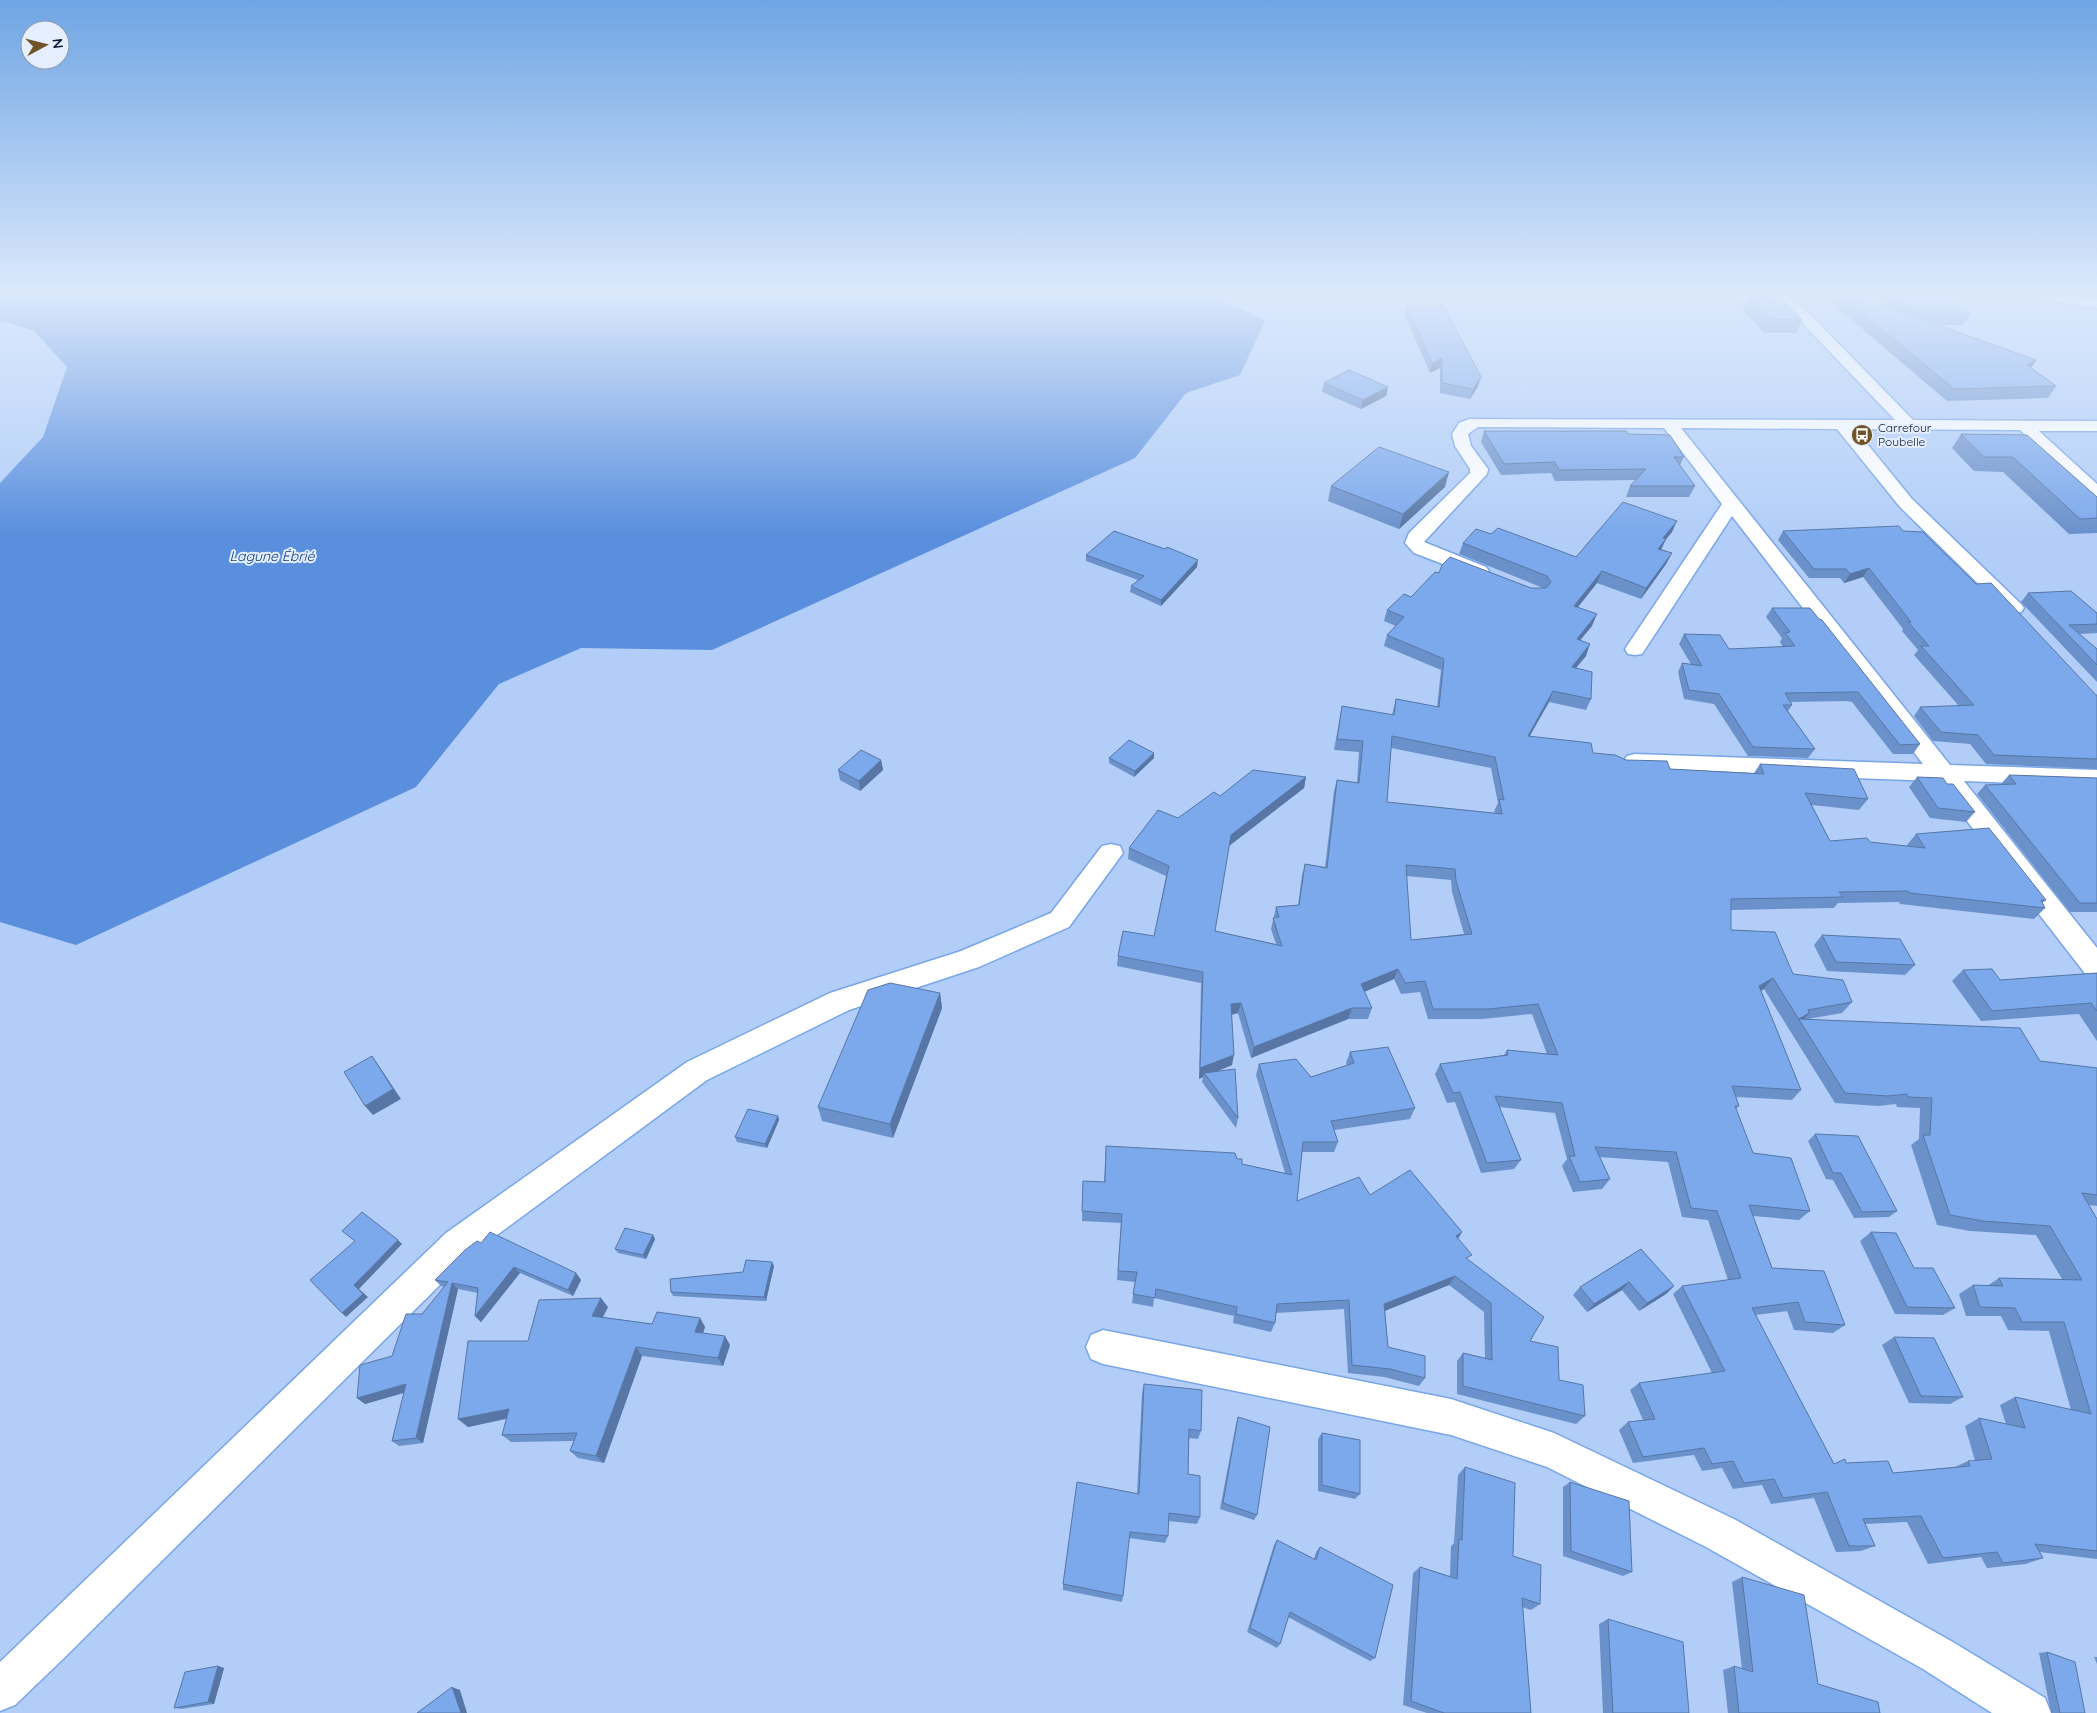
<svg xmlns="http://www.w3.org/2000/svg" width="2097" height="1713" viewBox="0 0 2097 1713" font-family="Quicksand,sans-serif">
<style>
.water{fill:#5a8fde}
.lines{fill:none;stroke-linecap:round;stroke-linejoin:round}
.street-casing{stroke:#78a5e8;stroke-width:3}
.street{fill:#fff;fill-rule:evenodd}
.wall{fill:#6b91cb;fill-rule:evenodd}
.shaded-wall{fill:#5776a5}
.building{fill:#7ca9ec;stroke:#5776a5;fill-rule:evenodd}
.labels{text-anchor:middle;stroke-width:4;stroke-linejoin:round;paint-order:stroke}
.far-poi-label{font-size:12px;fill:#0a1b34;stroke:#e4eefc;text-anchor:start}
.far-water-label{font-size:14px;font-style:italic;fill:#0a3f85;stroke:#e4eefc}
</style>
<rect width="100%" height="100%" fill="#b2cef8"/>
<polygon class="water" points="0,295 1215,295 1265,321 1240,375 1186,393 1135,458 712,650 581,648 499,684 416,787 76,945 0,922 0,483 43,437 67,367 33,330 0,321"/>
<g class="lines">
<g class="street-casing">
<g id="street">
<polygon points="1727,295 1785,295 1798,302 1913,420 2097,421 2097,431 2039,431 2097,484 2097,499 2091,498 2020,430 1855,429 1912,499 2021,604 2024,608 2021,612 2014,614 2007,612 1900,507 1837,429 1681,428 1950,765 2097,770 2097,786 1964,781 2097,948 2097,979 2087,976 1936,781 1635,770 1627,768 1623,762 1627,756 1635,754 1923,764 1732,516 1642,654 1635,655 1628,654 1625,649 1722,504 1664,428 1478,427 1468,434 1471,446 1488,469 1487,474 1424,542 1486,567 1489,571 1486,575 1472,575 1414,553 1405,543 1409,533 1470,473 1470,469 1455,446 1452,434 1459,423 1469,419 1895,420 1788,308 1777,301 1734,299"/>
<polygon points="2031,295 2063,295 2097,300 2097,308 2038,299"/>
<polygon points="1111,844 1120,846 1123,853 1069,927 979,967 849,1010 707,1080 470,1255 63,1659 15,1705 0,1711 0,1662 446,1233 687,1062 830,993 961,951 1051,913 1102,846"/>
<polygon points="1103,1330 1451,1399 1554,1433 1734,1519 1951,1641 2045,1698 2051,1713 1992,1713 1923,1669 1706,1547 1547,1467 1451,1435 1103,1364 1091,1359 1086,1347 1091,1335"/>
</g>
</g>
<use href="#street" class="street"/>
</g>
<g class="wall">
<polygon points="1836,295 1853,295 1889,308 1874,295 1947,295 1970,314 1963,325 1937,325 2036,360 2031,368 2056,386 2048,398 1947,401 1832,303"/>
<polygon points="1749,296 1802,320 1796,333 1764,333 1743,310"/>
<polygon points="1441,301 1478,386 1470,399 1440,393 1440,368 1430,373 1405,316 1407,307 1439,307"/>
<polygon points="1324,383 1388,387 1386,396 1361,409 1322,392"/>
<polygon points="1484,431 1628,434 1684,457 1680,465 1695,486 1689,497 1626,497 1630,486 1636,480 1555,481 1551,473 1501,475 1481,442"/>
<polygon points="1961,434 2027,435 2097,497 2097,533 2069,534 2003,472 1974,471 1952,448"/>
<polygon points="1331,486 1445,487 1399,529 1328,501"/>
<polygon points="1783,531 1903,531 1976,584 2096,695 2097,695 2097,769 1986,764 1970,744 1933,741 1914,716 1920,707 1959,706 1914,655 1918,650 1902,631 1903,629 1863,577 1844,583 1840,578 1809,578 1778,540"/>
<path d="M1672 532 1666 539 1661 549 1672 553 1666 564 1641 599 1597 583 1578 607 1592 626 1580 640 1586 656 1575 668 1591 699 1586 710 1549 702 1530 736 1593 753 1670 769 1754 773 1760 764 1868 799 1859 810 1812 805 1830 841 1870 842 1907 846V845L1916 834 2046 900 2042 903 2045 908 2034 919 1900 904 1899 902 1838 903 1834 908 1731 910V930L1793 974 1852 1002 1842 1013 1808 1019 2040 1061 2097 1068V1206L2089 1205 2097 1219V1559L2039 1552 2043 1558 2026 1564 1987 1568 1981 1557 1928 1564 1907 1522 1865 1524 1875 1546 1861 1551 1836 1552 1814 1498 1771 1504 1762 1485 1733 1489 1722 1468 1702 1471 1694 1455 1633 1463 1619 1430 1628 1422 1643 1420 1630 1390 1639 1383 1712 1373 1673 1294 1682 1286 1728 1280 1708 1220 1682 1217 1668 1162 1599 1157 1610 1179 1602 1189 1573 1192 1562 1166 1567 1159 1555 1113 1499 1107 1521 1160 1514 1169 1481 1173 1455 1102 1447 1103 1435 1074 1440 1064 1504 1055 1507 1050 1547 1054 1532 1014 1482 1019H1428L1420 992 1401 994 1394 979 1364 992 1372 1008 1368 1019H1348L1251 1058 1238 1013 1232 1015V1065L1218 1071 1238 1118 1236 1128 1202 1082 1203 1077 1199 1079 1201 983 1117 966 1118 956 1154 936 1166 876 1128 859 1129 848 1178 818 1220 796 1306 777 1304 788 1229 846 1215 931 1276 944 1271 929 1276 907 1298 905 1302 875 1305 864 1325 867 1334 791 1337 780 1357 783 1359 752 1334 750 1342 706 1392 715 1396 699 1437 707 1441 670 1384 646 1387 635 1396 626 1384 621 1387 610 1411 597 1439 573 1531 588H1543L1459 554 1463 543 1491 534 1576 557ZM1391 748 1491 768 1498 803 1494 811 1495 813 1387 802ZM1406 876 1451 880 1452 892 1464 934 1411 940ZM1764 989 1835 1103 1878 1106 1896 1104 1897 1107 1920 1108 1919 1139 1911 1145 1937 1225 1970 1231 2036 1235 2062 1279 1999 1278 1987 1286 1973 1285 1959 1294 1966 1316H2001L2008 1330 2049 1331 2071 1410 2015 1397 2000 1405 2006 1424 1979 1418 1965 1426 1975 1461H1968L1955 1467 1893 1473 1846 1463 1834 1464 1755 1315 1787 1311 1794 1330 1833 1333 1845 1325 1772 1268 1753 1216 1799 1220 1810 1211 1753 1153 1736 1109 1739 1106 1736 1097 1792 1100 1801 1090 1761 991Z"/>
<polygon points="1086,555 1197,567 1161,606 1130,592 1131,586 1138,580 1086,561"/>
<polygon points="2028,593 2097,613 2097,633 2079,634 2097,649 2097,682 2021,602"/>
<polygon points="1772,608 1920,744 1913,754 1893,754 1852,702 1846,701 1791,702 1792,705 1788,711 1815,749 1808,758 1748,756 1714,704 1684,699 1678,672 1682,663 1691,664 1679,644 1684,634 1729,649 1783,647 1780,642 1782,638 1766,617"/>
<polygon points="1154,753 1154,758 1134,777 1109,763 1109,758"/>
<polygon points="881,760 883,770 860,791 840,780 838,770"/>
<polygon points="2009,775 2097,778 2097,912 2070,912 1977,794 1985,785 2001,784"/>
<polygon points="1917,777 1947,784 1975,812 1966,822 1930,818 1909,787"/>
<polygon points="1822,935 1915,965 1905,975 1827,971 1814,945"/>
<polygon points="1963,970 2000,980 2097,973 2097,1041 2079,1014 1981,1021 1952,981"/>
<polygon points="940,993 942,1008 893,1138 822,1121 818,1107"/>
<polygon points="1350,1052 1415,1108 1410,1119 1334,1130 1338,1142 1334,1152 1302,1152 1297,1201 1370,1195 1462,1232 1458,1239 1468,1260 1559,1380 1585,1416 1576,1424 1457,1394 1457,1361 1463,1353 1485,1358 1484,1312 1449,1285 1385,1311 1388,1347 1425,1378 1419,1386 1384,1377 1348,1373 1344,1309 1276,1313 1275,1323 1271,1332 1233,1323 1234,1316 1154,1298 1153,1307 1132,1303 1135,1282 1117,1280 1121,1223 1082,1221 1083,1181 1104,1182 1106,1146 1237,1159 1242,1164 1285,1173 1256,1075 1259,1064 1311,1077 1347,1065 1346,1063"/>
<polygon points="778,1116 779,1120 767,1148 737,1142 735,1137"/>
<polygon points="1815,1134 1897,1211 1889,1217 1854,1218 1833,1180 1826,1179 1808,1141"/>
<polygon points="1871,1232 1914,1268 1955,1308 1943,1315 1895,1314 1860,1241"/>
<polygon points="653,1235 655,1239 646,1259 618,1253 615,1249"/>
<polygon points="481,1243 576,1273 581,1280 573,1296 520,1273 481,1322 475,1316 478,1293 458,1289 423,1443 399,1446 392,1441 404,1393 365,1404 357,1398 392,1356 422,1314 444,1287 441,1286 435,1280"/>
<polygon points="1641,1249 1674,1286 1666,1294 1639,1311 1622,1290 1587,1312 1573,1295 1580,1287"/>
<polygon points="774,1266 766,1301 673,1296 671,1292 743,1272"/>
<polygon points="608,1307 603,1317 652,1324 700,1318 705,1327 703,1334 730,1345 723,1366 642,1356 604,1463 578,1458 570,1451 574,1441 511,1442 502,1435 506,1419 468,1427 458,1419 528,1341"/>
<polygon points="1894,1337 1963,1397 1950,1404 1909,1403 1882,1345"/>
<polygon points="1144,1384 1201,1431 1198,1439 1189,1438 1188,1474 1200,1517 1197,1524 1168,1521 1168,1536 1165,1543 1129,1538 1123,1596 1122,1602 1063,1590 1063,1584 1137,1494 1142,1393"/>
<polygon points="1238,1417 1257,1515 1254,1520 1220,1509 1236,1424"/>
<polygon points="1322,1433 1360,1494 1355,1499 1318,1491 1318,1439"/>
<polygon points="1465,1467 1513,1556 1540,1604 1531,1610 1522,1607 1531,1713 1427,1713 1403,1705 1413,1573 1420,1567 1450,1576 1451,1546 1454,1543 1458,1475"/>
<polygon points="1570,1482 1632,1572 1623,1576 1563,1556 1563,1487"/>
<polygon points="1277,1540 1314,1559 1316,1552 1320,1547 1375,1658 1370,1661 1288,1617 1280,1644 1277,1648 1247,1632 1274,1545"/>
<polygon points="1742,1577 1818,1684 1880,1713 1728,1713 1723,1670 1734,1666 1742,1669 1732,1582"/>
<polygon points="1608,1619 1689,1713 1603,1713 1599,1624"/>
<polygon points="2047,1652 2085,1713 2051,1713 2039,1653"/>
<polygon points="2094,1657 2097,1657 2097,1664"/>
<polygon points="218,1666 224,1668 214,1704 181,1709 174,1708"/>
</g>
<g class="shaded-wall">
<polygon points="1442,358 1440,368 1430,373 1432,363"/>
<polygon points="2036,360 2028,372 2027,365"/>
<polygon points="1481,377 1478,386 1470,399 1473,389"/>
<polygon points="1388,387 1386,396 1361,409 1363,400"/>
<polygon points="1449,472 1445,487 1399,529 1403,514"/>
<polygon points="1677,521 1672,532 1658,549 1663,538"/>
<polygon points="1666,539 1661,550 1658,549"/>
<polygon points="1672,553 1666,564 1641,599 1646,588"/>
<polygon points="1198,560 1197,567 1161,606 1161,600"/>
<polygon points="1869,568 1863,577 1844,583 1850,574"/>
<polygon points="1602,571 1597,583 1570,617 1574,606"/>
<polygon points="1597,614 1592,626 1572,650 1577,639"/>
<polygon points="1590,644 1586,656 1567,679 1572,667"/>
<polygon points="1553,691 1549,702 1523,747 1528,736"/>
<polygon points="1154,753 1154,758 1134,777 1135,771"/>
<polygon points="881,760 883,770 860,791 859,781"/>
<polygon points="1306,777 1304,788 1229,846 1231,835"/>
<polygon points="1398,969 1394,979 1357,995 1361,984"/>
<polygon points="1773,978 1764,989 1750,996 1759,986"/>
<polygon points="940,993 942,1008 893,1138 890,1124"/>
<polygon points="1241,1003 1238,1013 1229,1015 1231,1004"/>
<polygon points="1352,1008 1348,1019 1251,1058 1254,1047"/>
<polygon points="1809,1013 1801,1023 1799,1019"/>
<polygon points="1234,1055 1232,1065 1206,1076 1204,1073 1203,1077 1199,1079 1200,1068"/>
<polygon points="372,1056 379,1066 401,1099 373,1115 365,1106"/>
<polygon points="778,1116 779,1120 767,1148 765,1144"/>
<polygon points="1462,1232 1456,1241 1456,1236"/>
<polygon points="653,1235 655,1239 646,1259 643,1255"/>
<polygon points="398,1240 402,1244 359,1289 368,1297 346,1317 342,1313 354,1285"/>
<polygon points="772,1262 774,1266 766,1301 764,1297"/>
<polygon points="514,1267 520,1273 481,1322 475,1316"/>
<polygon points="576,1273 581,1280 573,1296 568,1290"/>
<polygon points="1455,1276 1449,1285 1379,1313 1384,1304"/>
<polygon points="1629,1282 1622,1290 1587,1312 1594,1304"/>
<polygon points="452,1283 458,1289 423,1443 416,1438"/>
<polygon points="1674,1286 1666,1294 1639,1311 1647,1303"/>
<polygon points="601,1298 608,1307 599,1324 592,1316"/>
<polygon points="700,1318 705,1327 700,1341 695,1332"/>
<polygon points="725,1336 730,1345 723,1366 718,1358"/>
<polygon points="636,1347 642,1356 604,1463 596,1456"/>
<polygon points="406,1384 413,1390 365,1404 357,1398"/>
<polygon points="509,1409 518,1416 468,1427 458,1419"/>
<polygon points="218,1666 224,1668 214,1704 208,1702"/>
<polygon points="452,1687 460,1690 467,1713 461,1713"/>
</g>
<g class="building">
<polygon points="1841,295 1853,295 2036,360 2027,365 2056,386 1954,389"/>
<polygon points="1893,295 1947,295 1970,314 1915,313"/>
<polygon points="1749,296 1780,297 1802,320 1770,319"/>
<polygon points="1441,301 1481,377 1473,389 1442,383 1442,358 1432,363 1407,307 1441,307"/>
<polygon points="1349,370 1388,387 1363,400 1324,383"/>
<polygon points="1484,431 1626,431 1628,434 1670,435 1684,457 1674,457 1695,486 1630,486 1646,469 1559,470 1555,462 1504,464"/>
<polygon points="1961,434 2027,435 2097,497 2097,518 2080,519 2013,457 1984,457"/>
<polygon points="1379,447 1449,472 1403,514 1331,486"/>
<path d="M1623 502 1677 521 1663 538 1666 539 1658 549 1672 553 1646 588 1602 571 1574 606 1597 614 1577 639 1590 644 1572 667 1592 672 1591 699 1553 691 1528 736 1591 743 1593 753 1615 755 1626 760 1667 761 1670 769 1764 774 1760 764 1854 769 1868 799 1805 793 1830 841 1867 838 1870 842 1925 848 1916 834 1989 828 2046 900H2041L2045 908 1909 893 1908 891 1839 892 1843 897 1731 899V930L1775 932 1793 974 1843 980 1852 1002 1808 1010 1809 1013 1799 1019 2020 1028 2040 1061 2097 1068V1195L2082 1193 2097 1219V1551L2035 1544 2043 1558 2003 1563 1997 1552 1943 1558 1921 1516 1863 1519 1875 1546H1849L1827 1492 1783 1498 1774 1479 1744 1483 1733 1461 1712 1464 1704 1448 1643 1457 1628 1422 1655 1419 1639 1383 1725 1371 1682 1286 1741 1278 1717 1211 1691 1208 1676 1152 1595 1147 1610 1179 1580 1182 1569 1156H1575L1562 1103 1495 1096 1521 1160 1487 1163 1460 1092 1453 1093 1440 1064 1508 1055 1507 1050 1558 1055 1538 1004 1488 1009H1433L1425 981 1405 983 1398 969 1361 984 1372 1008H1352L1254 1047 1241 1003 1231 1004 1234 1055 1200 1068 1203 972 1118 956 1123 931 1154 936 1169 866 1129 848 1158 810 1178 818 1214 792 1220 796 1253 770 1306 777 1231 835 1215 931 1282 946 1273 918 1279 917 1276 907 1299 905 1305 864 1327 868 1337 780 1359 783 1363 741 1337 739 1342 706 1394 715 1396 699 1439 707 1444 659 1387 635 1404 617 1387 610 1404 594 1411 597 1435 572 1439 573 1442 565 1450 557 1531 588H1546L1551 582 1547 576 1463 543 1476 529 1491 534 1498 528 1576 557ZM1392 736 1495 757 1504 800 1499 799 1502 814 1387 802ZM1406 865 1455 869 1456 881 1472 934 1411 940ZM1773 978 1845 1093 1888 1096 1907 1094 1908 1097 1932 1098 1930 1135H1923L1950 1215 1983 1221 2050 1226 2082 1280 1999 1278 2003 1286 1973 1285 1980 1307 2015 1308 2022 1322H2064L2091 1414 2015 1397 2025 1428 1979 1418 1992 1459 1968 1461 1970 1466 1893 1473 1888 1461 1846 1463 1845 1459 1834 1464 1752 1308 1798 1302 1805 1322 1845 1325 1824 1271 1772 1268 1749 1205 1810 1211 1791 1158 1753 1153 1735 1106H1739L1732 1086 1801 1090 1759 986Z"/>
<polygon points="1899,526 1903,531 1923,532 1976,584 1991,583 2096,695 2097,695 2097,759 1994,755 1978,735 1941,732 1920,707 1974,705 1921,646 1929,646 1908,622 1911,622 1869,568 1850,574 1846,569 1814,569 1783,531"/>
<polygon points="1114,531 1165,549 1167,547 1198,560 1161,600 1131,586 1144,576 1086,555"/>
<polygon points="2071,591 2097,613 2097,624 2069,625 2097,649 2097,665 2028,593"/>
<polygon points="1772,608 1810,608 1819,619 1822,620 1920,744 1900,745 1858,692 1853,692 1785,693 1792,705 1783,705 1815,749 1753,747 1719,694 1689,690 1682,663 1702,666 1684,634 1720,635 1729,649 1795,646 1785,633 1790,632"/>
<polygon points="1129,740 1154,753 1135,771 1109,758"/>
<polygon points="861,750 881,760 859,781 838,770"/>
<polygon points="2009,775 2097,778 2097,903 2080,903 1985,785 2016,784"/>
<polygon points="1917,777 1943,778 1947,784 1953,784 1975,812 1938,808"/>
<polygon points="1822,935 1900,939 1915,965 1836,962"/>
<polygon points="1992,969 2000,980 2097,973 2097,1011 2091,1003 1992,1011 1963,970"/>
<polygon points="890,983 940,993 890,1124 818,1107 868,990"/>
<polygon points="1388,1047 1415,1108 1331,1121 1338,1142 1303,1142 1297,1201 1359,1177 1370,1195 1410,1170 1462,1232 1456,1236 1472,1255 1466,1258 1544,1317 1530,1341 1558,1347 1559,1380 1583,1385 1585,1416 1463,1386 1463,1353 1492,1360 1491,1303 1455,1276 1384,1304 1388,1347 1425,1356 1425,1378 1390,1369 1352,1365 1349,1300 1277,1304 1275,1323 1236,1314 1237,1307 1156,1289 1155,1298 1133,1294 1137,1272 1118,1271 1122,1214 1082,1211 1083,1181 1105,1182 1106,1146 1235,1153 1237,1159 1242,1159 1242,1164 1292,1175 1259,1064 1296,1059 1311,1077 1354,1063 1350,1052"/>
<polygon points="372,1056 393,1089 365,1106 344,1072"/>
<polygon points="1235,1069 1238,1118 1204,1073"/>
<polygon points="748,1109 778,1116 765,1144 735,1137"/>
<polygon points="1815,1134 1858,1136 1897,1211 1862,1212 1841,1173 1833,1173"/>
<polygon points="362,1212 398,1240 354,1285 363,1294 342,1313 310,1280 355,1241 342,1231"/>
<polygon points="625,1228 653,1235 643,1255 615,1249"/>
<polygon points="490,1232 576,1273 568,1290 514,1267 475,1316 478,1288 452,1283 416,1438 392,1441 406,1384 357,1398 360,1365 392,1356 406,1314 422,1314 448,1282 435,1280 465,1250 477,1241 481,1243"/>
<polygon points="1871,1232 1896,1233 1914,1268 1933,1268 1955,1308 1907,1307"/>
<polygon points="1641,1249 1674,1286 1647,1303 1629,1282 1594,1304 1580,1287"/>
<polygon points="746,1260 772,1262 764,1297 671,1292 670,1279 743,1272"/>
<polygon points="601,1298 592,1316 652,1324 657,1312 700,1318 695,1332 725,1336 718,1358 636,1347 596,1456 570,1451 577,1433 502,1435 509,1409 458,1419 468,1341 528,1341 539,1300"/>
<polygon points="1894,1337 1934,1338 1963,1397 1921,1396"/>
<polygon points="1144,1384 1202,1390 1201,1431 1189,1429 1188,1474 1200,1476 1200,1517 1169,1513 1168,1536 1130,1532 1123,1596 1063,1584 1077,1482 1139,1494"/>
<polygon points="1238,1417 1270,1427 1257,1515 1223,1503"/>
<polygon points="1322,1433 1360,1440 1360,1494 1322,1485"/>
<polygon points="1465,1467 1515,1483 1513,1556 1541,1565 1540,1604 1522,1598 1531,1713 1444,1713 1411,1701 1420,1567 1457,1579 1459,1539 1462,1540"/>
<polygon points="1570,1482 1629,1501 1632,1572 1571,1551"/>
<polygon points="1277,1540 1316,1560 1320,1547 1393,1585 1375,1658 1290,1612 1280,1644 1250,1628"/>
<polygon points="1742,1577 1804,1595 1818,1684 1878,1702 1880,1713 1739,1713 1734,1666 1753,1672"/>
<polygon points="1608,1619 1683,1642 1689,1713 1613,1713"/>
<polygon points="2047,1652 2075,1662 2085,1713 2060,1713"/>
<polygon points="218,1666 208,1702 174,1708 185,1672"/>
<polygon points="452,1687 461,1713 417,1713"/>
</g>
<linearGradient id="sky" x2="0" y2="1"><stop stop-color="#6fa5e4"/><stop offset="0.55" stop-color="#dce9fc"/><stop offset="1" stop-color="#dce9fc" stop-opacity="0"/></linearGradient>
<rect width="2097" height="534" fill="url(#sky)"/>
<defs>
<g id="bus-disc" transform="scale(1.125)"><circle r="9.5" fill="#705527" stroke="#e4eefc"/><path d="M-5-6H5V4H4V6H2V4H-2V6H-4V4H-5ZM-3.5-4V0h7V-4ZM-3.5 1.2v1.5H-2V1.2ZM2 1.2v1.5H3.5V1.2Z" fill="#fff"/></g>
</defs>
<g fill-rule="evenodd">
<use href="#bus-disc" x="1862" y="435"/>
</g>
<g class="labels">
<g class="far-poi-label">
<text x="1878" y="432">Carrefour<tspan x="1878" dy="14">Poubelle</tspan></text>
</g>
<g class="far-water-label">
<text x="272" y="561">Lagune Ébrié</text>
</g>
</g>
<g transform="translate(45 45) rotate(83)"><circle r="24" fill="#e4eefc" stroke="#8d9aac"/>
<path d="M0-4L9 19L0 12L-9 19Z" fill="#705527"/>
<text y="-8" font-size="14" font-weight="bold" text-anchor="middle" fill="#0a1b34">N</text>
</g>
</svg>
